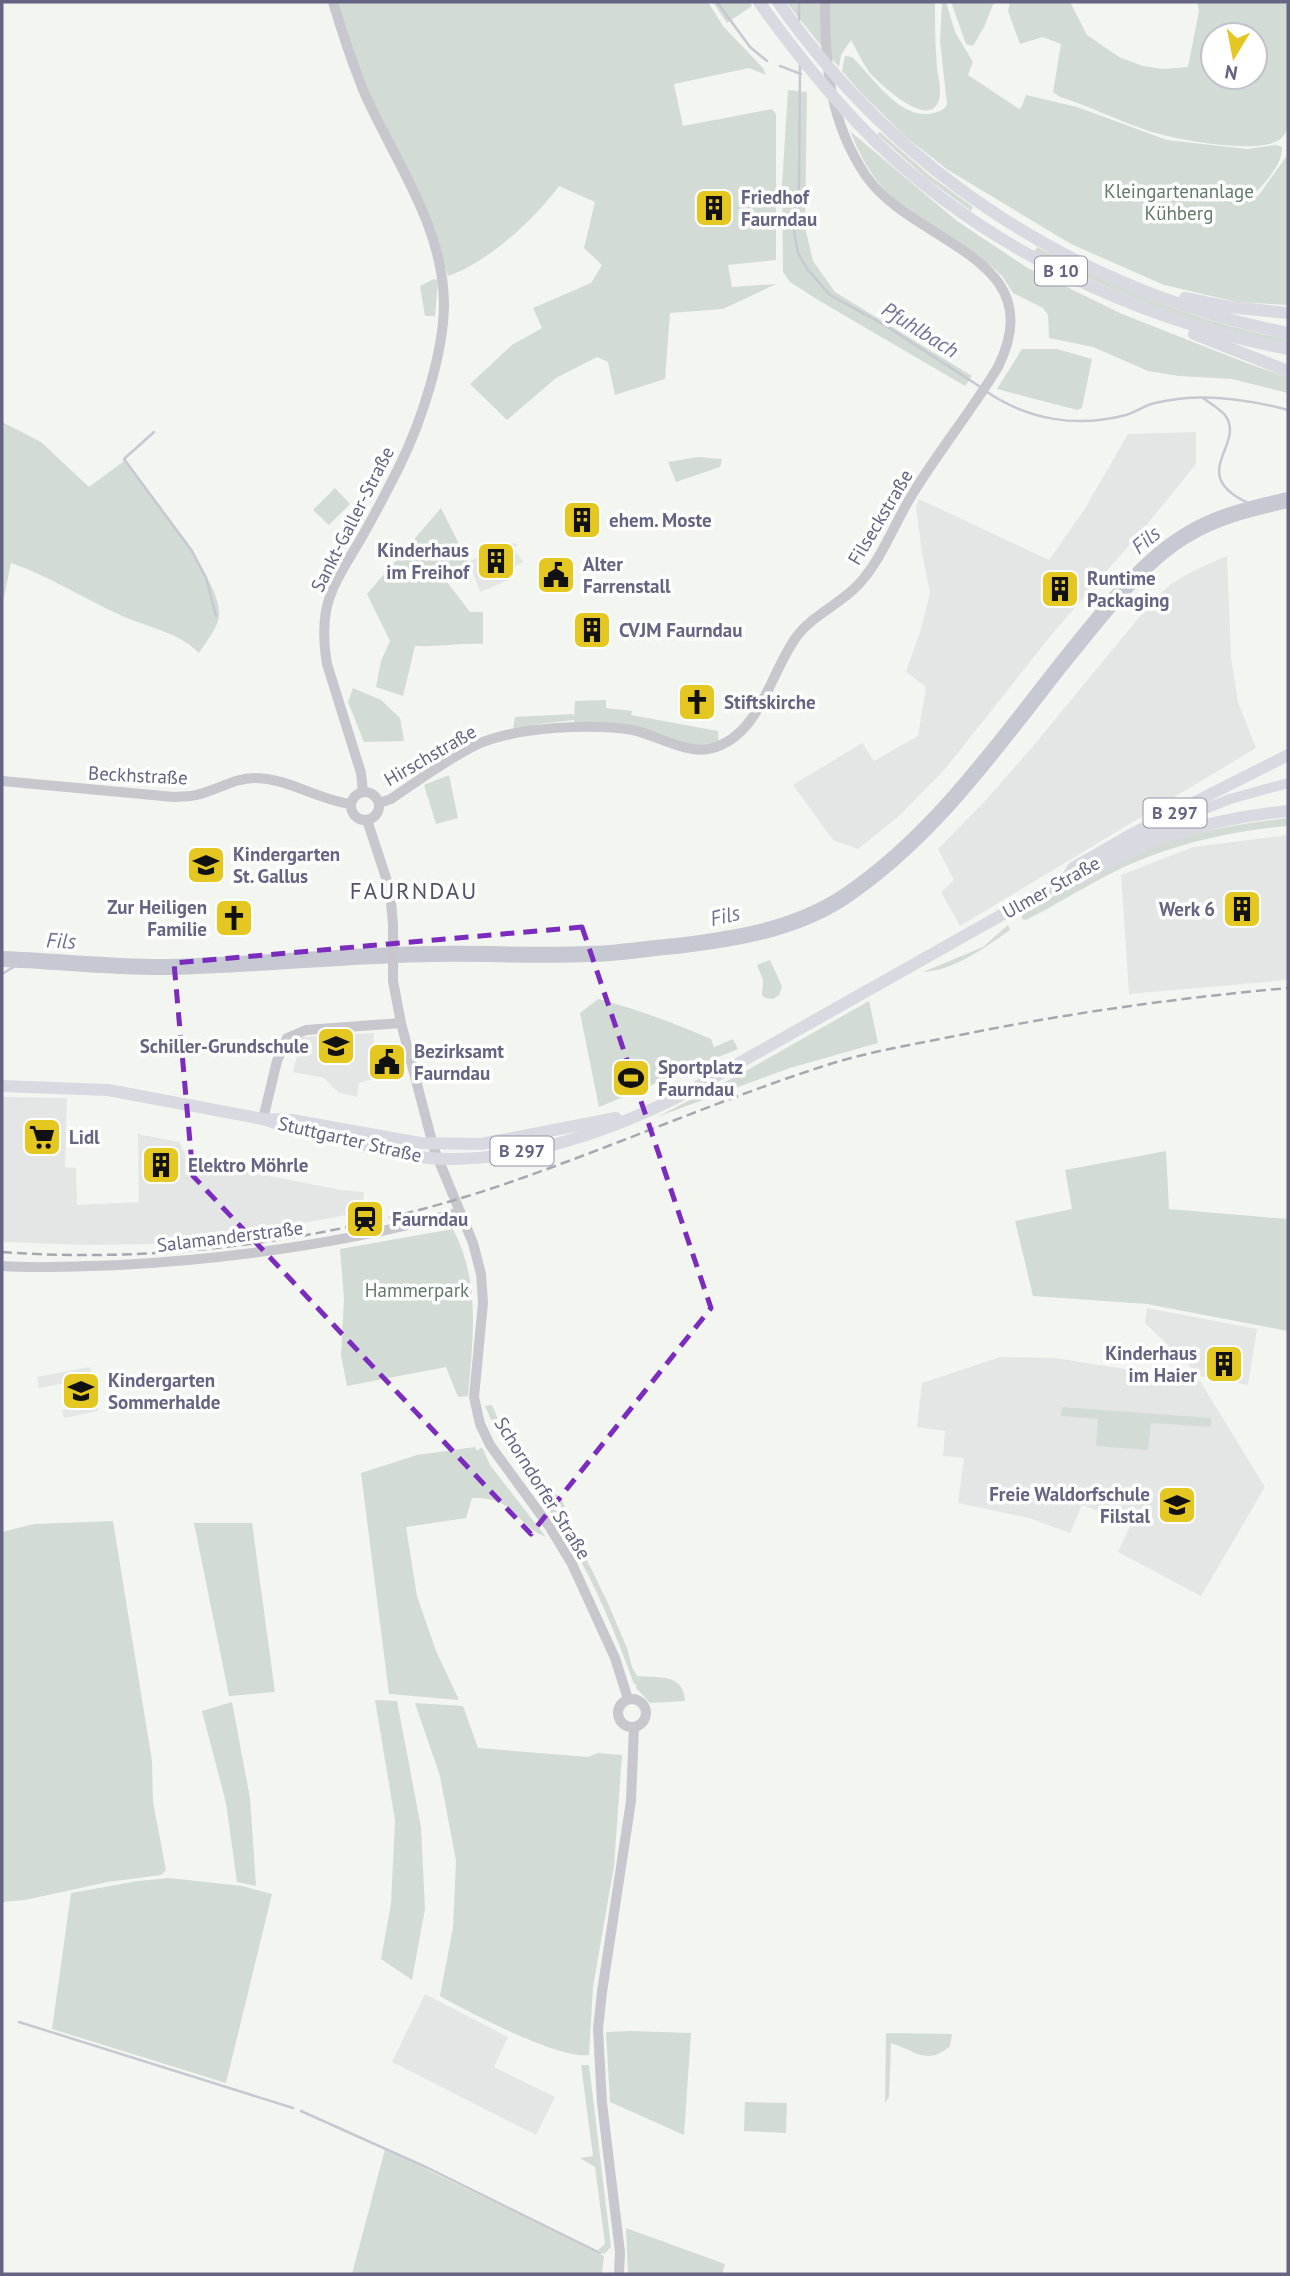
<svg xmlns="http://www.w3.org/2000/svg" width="1290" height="2276" viewBox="0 0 1290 2276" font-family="'PT Sans',sans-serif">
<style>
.built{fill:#e4e6e5}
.green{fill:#d2dcd5;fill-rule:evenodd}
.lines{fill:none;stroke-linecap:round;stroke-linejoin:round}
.stream{stroke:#c6c8d2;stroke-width:2.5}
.river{stroke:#c6c8d2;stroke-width:16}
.tertiary{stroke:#c7c7cd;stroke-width:10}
.secondary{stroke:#d9d9e1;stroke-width:10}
.primary{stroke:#d9d9e1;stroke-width:12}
.trunk{stroke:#d9d9e1;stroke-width:12}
.rail{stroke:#a7a7b1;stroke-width:2.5;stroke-dasharray:10 5;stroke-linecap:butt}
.marked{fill:none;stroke:#7b2cbf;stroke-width:5;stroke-dasharray:14 9;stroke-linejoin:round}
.labels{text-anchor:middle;stroke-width:7;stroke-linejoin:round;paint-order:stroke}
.shield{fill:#fff;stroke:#9392a8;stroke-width:2}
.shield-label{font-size:18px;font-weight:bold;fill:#656483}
.park-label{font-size:19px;fill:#627a6c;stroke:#fff}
.poi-label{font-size:19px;font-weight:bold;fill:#656483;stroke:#fff;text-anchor:start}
.street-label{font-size:19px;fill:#656483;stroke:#fff}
.water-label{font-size:21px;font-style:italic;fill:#6e7295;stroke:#fff}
.quarter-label{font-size:23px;letter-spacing:2px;fill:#535268;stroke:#fff}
</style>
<rect width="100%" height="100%" fill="#f3f5f1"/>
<g class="built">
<polygon points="1196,432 1196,464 1145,527 1052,634 945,769 899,816 858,849 833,840 793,785 862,743 874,761 918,736 926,687 906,672 921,629 930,593 922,553 916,507 919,499 1049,560 1084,510 1128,434"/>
<polygon points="511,543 518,544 513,549 524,562 504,571 509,580 480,592 469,562 499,545"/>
<polygon points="1227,556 1231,657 1238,702 1256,748 960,926 941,892 954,880 938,849 985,801 1034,745 1155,598 1171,584 1195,570"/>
<polygon points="1288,835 1288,980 1129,994 1121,875 1193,847"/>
<polygon points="374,1033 373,1048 380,1077 359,1083 357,1097 339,1093 324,1078 293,1072 301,1037"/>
<polygon points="2,1097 67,1098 65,1167 76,1168 77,1205 139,1202 138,1134 179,1142 188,1160 341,1190 364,1192 362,1212 251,1233 215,1237 203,1236 196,1239 151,1244 87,1245 2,1242"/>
<polygon points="1147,1308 1257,1329 1248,1385 1200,1376 1145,1323"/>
<polygon points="1000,1357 1055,1358 1200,1381 1265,1487 1201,1596 1118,1552 1131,1524 1082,1505 1070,1533 1029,1518 958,1503 964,1458 943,1456 945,1431 917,1427 922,1383"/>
<polygon points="90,1367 98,1411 64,1418 62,1410 75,1407 73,1394 67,1395 65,1383 39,1388 37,1377"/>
<polygon points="425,1994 508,2037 494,2067 555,2097 536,2135 392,2062"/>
</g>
<g class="green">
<path d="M333 2H708L723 26 763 68 766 75 749 68 674 84 683 126 772 109 776 114V260L728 265 732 287 776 284 723 309 670 313 665 379 615 395 608 362 597 357 556 378 507 420 470 384 512 345 542 328 533 308 591 283 602 265 584 248 595 202 559 186C535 219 487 263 448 276L424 202 420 203 365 93Z"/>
<polygon points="713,2 749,2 752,6 727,23"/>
<polygon points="787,2 822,2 822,47 787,3"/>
<path d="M830 2H935C935 24 935 45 937 67 938 77 942 90 939 100 930 131 880 84 870 73 862 62 857 51 851 40L841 55 839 67 830 57Z"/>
<path d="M942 2H946L955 32 973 62 968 75 1019 109 1022 106 1026 95 1077 107 1167 140 1247 149 1276 145 1282 147C1283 167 1260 187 1248 201L1249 203 1259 195 1288 154V305L1237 302 1164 285 1071 244 948 170 907 138 861 93 842 71 845 56 852 57C873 77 900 121 933 113 940 112 943 110 947 105L940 41Z"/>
<polygon points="951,2 994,2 984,27 973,46 966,44"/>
<path d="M1010 2H1070L1087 35 1119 57 1143 66 1163 69 1188 67 1199 11 1197 2H1288V128C1286 133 1283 137 1279 140 1256 155 1171 139 1146 130 1117 120 1089 106 1060 97L1053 92 1061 44 1043 37 1020 44 1008 11ZM1255 35V77H1213V35Z"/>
<polygon points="788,90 807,92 805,227 813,261 835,292 972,376 965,386 818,300 790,282 783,272 782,185"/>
<path d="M850 131 957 221 1026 267 1122 314 1249 364 1288 377V393L1232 379 1179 376 1148 371 1093 347 1049 338 1048 315 1043 308 1013 293 1002 276 990 265C957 241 915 222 887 192 870 175 859 153 850 131Z"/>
<polygon points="880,132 929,175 973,207 971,211 926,178 877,134"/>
<path d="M1037 247C1117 289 1199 323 1288 339V344C1198 328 1115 293 1034 252Z"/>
<polygon points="434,279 438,280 435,316 425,316 420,286"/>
<polygon points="1022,349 1057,349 1092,359 1082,408 1077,410 997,389"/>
<path d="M2 422 41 442 89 487 124 461C147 493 222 578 219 616 218 628 205 643 199 653 179 632 146 627 120 615 83 598 49 576 11 563L2 607Z"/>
<polygon points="698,457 722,459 720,467 676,482 668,462"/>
<polygon points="335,488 350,504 329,525 313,510"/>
<path d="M441 508 471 568 453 575 447 582 470 612H483V644C460 643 438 647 415 646L403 696 376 687 381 661 390 641 367 594Z"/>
<polygon points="353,688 381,700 400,718 404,741 364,742 348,702"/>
<polygon points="606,700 606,708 632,711 631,715 718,731 719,746 705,750 654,735 574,727 574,720 540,724 513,730 515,717 573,714 574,717 575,701"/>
<polygon points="449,775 458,818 436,824 424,785"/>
<path d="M1288 818V826C1230 831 1169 845 1116 871 1085 886 1056 905 1026 920L1022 919V915C1067 888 1116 859 1167 842 1206 829 1247 823 1288 818Z"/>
<path d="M1008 925 1010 930C986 947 953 971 923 972L983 947Z"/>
<polygon points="770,960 782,986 779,995 773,999 765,998 762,995 763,980 757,965"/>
<path d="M598 999C637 1009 674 1023 711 1039L714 1047 733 1039 738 1049 599 1107 580 1013Z"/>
<polygon points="869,1001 878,1043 790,1068 657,1117 744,1072"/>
<polygon points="1166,1151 1169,1209 1288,1219 1288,1331 1147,1304 1033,1296 1015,1221 1072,1209 1065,1170"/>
<path d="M453 1229C481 1283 473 1338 468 1396L458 1397 446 1367 347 1386 341 1356 344 1299 340 1249Z"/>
<path d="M492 1405 506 1438 527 1469 562 1500 579 1544 607 1601 627 1648 632 1667 637 1676C658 1678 684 1673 685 1701L650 1703 636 1688V1684H634C616 1634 595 1583 567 1537 540 1493 505 1454 485 1406Z"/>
<polygon points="1062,1407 1211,1418 1211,1427 1151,1423 1148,1450 1096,1446 1098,1419 1061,1416"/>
<path d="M475 1447 477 1451 482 1447 490 1465 546 1537C513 1524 517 1497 472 1498L466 1518 406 1527 417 1596 436 1651 459 1700 389 1694 361 1473 417 1455Z"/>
<polygon points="113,1521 152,1761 153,1802 166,1870 161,1875 108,1882 25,1900 2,1902 2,1532 34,1524"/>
<polygon points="194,1523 252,1523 275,1692 229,1696"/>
<polygon points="375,1700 397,1701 421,1827 425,1909 412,1980 381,1959 391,1904 395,1820"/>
<polygon points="232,1702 250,1798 256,1886 237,1882 226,1803 202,1711"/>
<path d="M415 1703 463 1706 478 1748 588 1757 598 1753 622 1755 614 1866 593 1987 589 2055C560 2060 468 2012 440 1996L453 1927 456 1861 440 1776Z"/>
<polygon points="169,1878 242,1886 272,1894 226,2083 52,2029 71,1893 138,1881"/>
<polygon points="631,2031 691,2033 684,2135 610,2102 606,2032"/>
<path d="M886 2033 952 2034 950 2046C927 2066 916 2051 891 2043L889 2097 885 2103Z"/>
<polygon points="581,2065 589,2065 611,2247 604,2254 598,2250 605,2244 595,2167 580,2158 593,2156"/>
<polygon points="745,2102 787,2103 786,2133 744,2131"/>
<polygon points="385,2149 604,2256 602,2274 352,2274"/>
<polygon points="626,2228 725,2264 722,2274 628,2274"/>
</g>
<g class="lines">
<g class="stream">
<polyline points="717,2 750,47 767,61"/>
<polyline points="799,2 799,20"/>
<polyline points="800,65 799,185 794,231 798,253 808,270 830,295 886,326 982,388"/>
<polyline points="780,66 801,74"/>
<path d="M987 392C1029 420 1077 428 1126 415 1136 412 1145 405 1155 403 1198 392 1247 399 1288 410"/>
<path d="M1203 398C1210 403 1220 409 1225 415 1248 446 1180 476 1257 507"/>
<polyline points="154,432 124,459 192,551 206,578 216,616"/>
<polyline points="2,974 25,960"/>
<polyline points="19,2022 293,2108"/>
<polyline points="301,2111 428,2168 600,2253"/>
</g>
<path class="river" d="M2 959C58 961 114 968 170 967 259 965 346 955 434 954 493 953 552 957 610 953 632 951 654 948 676 946 734 939 794 930 844 897 938 834 1002 738 1072 651 1104 612 1142 562 1185 536 1216 516 1253 508 1288 500"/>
<g class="tertiary">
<path d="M333 2C342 32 352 62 364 92 394 160 443 225 444 303 444 352 422 420 400 465 388 489 376 512 363 535 350 558 331 584 326 611 323 628 324 646 327 664L361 773 363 792"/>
<path d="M2 781 174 797C181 796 189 797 196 795 216 791 234 778 254 778 288 778 318 800 351 804"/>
<circle cx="365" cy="806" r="14"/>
<path d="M379 803 391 799C419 780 446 760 476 745 515 727 591 723 633 730 655 735 688 754 709 749 760 738 770 672 797 636 813 615 840 604 858 585 883 558 895 521 915 490 941 448 972 410 998 367 1053 256 914 245 866 176 829 121 825 65 825 2"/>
<polyline points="367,820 390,890 393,925 393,981 401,1023 434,1149 473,1243 481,1274 483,1303 474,1397 480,1424 490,1445 549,1526 572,1564 615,1658 628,1699"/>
<polyline points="263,1119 277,1061 287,1038 306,1030 401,1023"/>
<path d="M2 1266C41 1269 80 1266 119 1265 234 1259 349 1242 460 1212"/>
<circle cx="632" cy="1713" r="14"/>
<polyline points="619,2274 620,2252 602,2103 598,2029 602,1992 631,1801 634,1727"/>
</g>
<polyline class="secondary" points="1085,868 1185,817 1230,799 1288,783"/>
<g class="primary">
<path d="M1067 878 1077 880C1101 867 1125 853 1150 843 1190 826 1245 815 1288 811"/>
<polyline points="2,1086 108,1090 263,1119 292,1120 420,1143 481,1144 616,1118"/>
<path d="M263 1119C295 1131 327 1137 361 1144 383 1148 407 1156 429 1158 517 1165 616 1130 693 1089L1067 878 1073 868 1134 833 1288 755"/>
</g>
<g class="trunk">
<path d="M759 2C794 51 832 98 875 141 986 249 1137 320 1288 349"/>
<path d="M778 2C899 175 1081 292 1288 333"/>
<polyline points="1185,298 1229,307 1288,313"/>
<polyline points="1194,334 1288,371"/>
</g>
<path class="rail" d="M2 1252C164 1264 332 1240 487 1190 602 1152 714 1101 830 1064 872 1051 916 1044 960 1035 1069 1013 1177 998 1288 988"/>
</g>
<path class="marked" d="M582 927 711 1308 531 1534 193 1176 174 963Z"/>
<defs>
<g id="building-square" transform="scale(2.0125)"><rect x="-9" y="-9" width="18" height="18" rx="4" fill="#e5c721" stroke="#fff"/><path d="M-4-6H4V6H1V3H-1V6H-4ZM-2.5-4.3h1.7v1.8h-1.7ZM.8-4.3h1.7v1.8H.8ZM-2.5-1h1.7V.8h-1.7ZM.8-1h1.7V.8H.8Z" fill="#111"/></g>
<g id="civic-square" transform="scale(2.0125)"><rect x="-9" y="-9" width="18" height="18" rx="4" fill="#e5c721" stroke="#fff"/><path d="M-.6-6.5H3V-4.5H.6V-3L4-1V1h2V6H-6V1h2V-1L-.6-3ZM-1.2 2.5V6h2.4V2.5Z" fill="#111"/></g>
<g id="church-square" transform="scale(2.0125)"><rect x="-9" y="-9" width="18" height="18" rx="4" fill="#e5c721" stroke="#fff"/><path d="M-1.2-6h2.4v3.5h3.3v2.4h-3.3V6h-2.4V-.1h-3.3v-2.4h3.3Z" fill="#111"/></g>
<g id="school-square" transform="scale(2.0125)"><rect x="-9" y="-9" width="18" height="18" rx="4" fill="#e5c721" stroke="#fff"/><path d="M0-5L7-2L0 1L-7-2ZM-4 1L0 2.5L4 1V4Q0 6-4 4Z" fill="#111"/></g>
<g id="stadium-square" transform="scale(2.0125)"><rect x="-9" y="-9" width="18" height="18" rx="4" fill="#e5c721" stroke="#fff"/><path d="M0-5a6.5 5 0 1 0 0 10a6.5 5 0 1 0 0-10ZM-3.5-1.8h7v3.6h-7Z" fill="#111"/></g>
<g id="supermarket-square" transform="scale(2.0125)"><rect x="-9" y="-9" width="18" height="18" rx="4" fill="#e5c721" stroke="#fff"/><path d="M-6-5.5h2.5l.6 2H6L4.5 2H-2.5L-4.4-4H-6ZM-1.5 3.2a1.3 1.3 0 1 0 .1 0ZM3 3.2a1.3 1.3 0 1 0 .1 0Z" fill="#111"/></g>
<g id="station-square" transform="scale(2.0125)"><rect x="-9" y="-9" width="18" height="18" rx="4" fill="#e5c721" stroke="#fff"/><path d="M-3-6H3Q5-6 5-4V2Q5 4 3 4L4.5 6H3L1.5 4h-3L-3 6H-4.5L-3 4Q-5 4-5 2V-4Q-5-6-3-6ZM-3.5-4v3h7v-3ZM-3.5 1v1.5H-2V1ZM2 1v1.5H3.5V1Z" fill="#111"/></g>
</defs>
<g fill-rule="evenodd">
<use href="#building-square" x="714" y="208"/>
<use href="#building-square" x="582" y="520"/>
<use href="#building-square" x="496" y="561"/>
<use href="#civic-square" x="556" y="575"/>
<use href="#building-square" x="1060" y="589"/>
<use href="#building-square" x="592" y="630"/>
<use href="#church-square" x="697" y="702"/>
<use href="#school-square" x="206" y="865"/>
<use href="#building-square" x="1242" y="909"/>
<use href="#church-square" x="234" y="918"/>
<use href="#school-square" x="336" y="1046"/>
<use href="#civic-square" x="387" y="1062"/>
<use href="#stadium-square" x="631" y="1078"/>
<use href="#supermarket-square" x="42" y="1137"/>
<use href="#building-square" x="161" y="1165"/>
<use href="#station-square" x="365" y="1219"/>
<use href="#building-square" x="1224" y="1364"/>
<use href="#school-square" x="81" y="1391"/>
<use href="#school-square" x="1177" y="1505"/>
</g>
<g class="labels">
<g class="shield">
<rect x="1035" y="256.5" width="52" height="29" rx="5"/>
<rect x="1143.5" y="798.5" width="63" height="29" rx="5"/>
<rect x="490.5" y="1136.5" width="63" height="29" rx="5"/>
</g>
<g class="shield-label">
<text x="1061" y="277">B 10</text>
<text x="1175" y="819">B 297</text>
<text x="522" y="1157">B 297</text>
</g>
<g class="park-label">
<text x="1179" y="198">Kleingartenanlage<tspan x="1179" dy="22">Kühberg</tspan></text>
<text x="417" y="1297">Hammerpark</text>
</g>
<g class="poi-label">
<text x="741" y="204">Friedhof<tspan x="741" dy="22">Faurndau</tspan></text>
<text x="609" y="527">ehem. Moste</text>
<text x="469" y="557" text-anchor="end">Kinderhaus<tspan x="469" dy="22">im Freihof</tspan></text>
<text x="583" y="571">Alter<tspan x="583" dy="22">Farrenstall</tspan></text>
<text x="1087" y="585">Runtime<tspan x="1087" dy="22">Packaging</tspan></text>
<text x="619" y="637">CVJM Faurndau</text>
<text x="724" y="709">Stiftskirche</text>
<text x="233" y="861">Kindergarten<tspan x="233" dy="22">St. Gallus</tspan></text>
<text x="207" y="914" text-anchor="end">Zur Heiligen<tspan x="207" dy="22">Familie</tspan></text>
<text x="1215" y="916" text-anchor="end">Werk 6</text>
<text x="309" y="1053" text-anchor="end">Schiller-Grundschule</text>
<text x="414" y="1058">Bezirksamt<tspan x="414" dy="22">Faurndau</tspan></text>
<text x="658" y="1074">Sportplatz<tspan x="658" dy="22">Faurndau</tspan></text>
<text x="69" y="1144">Lidl</text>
<text x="188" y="1172">Elektro Möhrle</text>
<text x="392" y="1226">Faurndau</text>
<text x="1197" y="1360" text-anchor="end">Kinderhaus<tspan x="1197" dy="22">im Haier</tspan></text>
<text x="108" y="1387">Kindergarten<tspan x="108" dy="22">Sommerhalde</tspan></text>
<text x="1150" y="1501" text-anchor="end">Freie Waldorfschule<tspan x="1150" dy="22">Filstal</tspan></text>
</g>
<g class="street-label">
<text transform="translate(880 517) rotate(-59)" y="7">Filseckstraße</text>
<text transform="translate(352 519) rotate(-63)" y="7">Sankt-Galler-Straße</text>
<text transform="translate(430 755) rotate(-30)" y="7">Hirschstraße</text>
<text transform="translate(138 775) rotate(3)" y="7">Beckhstraße</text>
<text transform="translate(1051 887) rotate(-29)" y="7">Ulmer Straße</text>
<text transform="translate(350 1139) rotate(13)" y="7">Stuttgarter Straße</text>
<text transform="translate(230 1236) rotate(-7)" y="7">Salamanderstraße</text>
<text transform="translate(543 1488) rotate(58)" y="7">Schorndorfer Straße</text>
</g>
<g class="water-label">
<text transform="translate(920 330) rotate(32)" y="7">Pfuhlbach</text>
<text transform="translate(1146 540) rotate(-40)" y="7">Fils</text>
<text transform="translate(725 916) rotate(-13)" y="7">Fils</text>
<text transform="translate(61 941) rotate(3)" y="7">Fils</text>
</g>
<g class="quarter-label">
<text x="414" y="899">FAURNDAU</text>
</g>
</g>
<rect width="1290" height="2276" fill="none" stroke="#656483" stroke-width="7"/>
<g transform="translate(1234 56) rotate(190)"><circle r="33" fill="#ffffff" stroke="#c1c1cd" stroke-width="2"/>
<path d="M0-5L12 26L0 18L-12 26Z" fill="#e5c721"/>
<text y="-10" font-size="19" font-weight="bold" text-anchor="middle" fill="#656483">N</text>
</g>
</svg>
